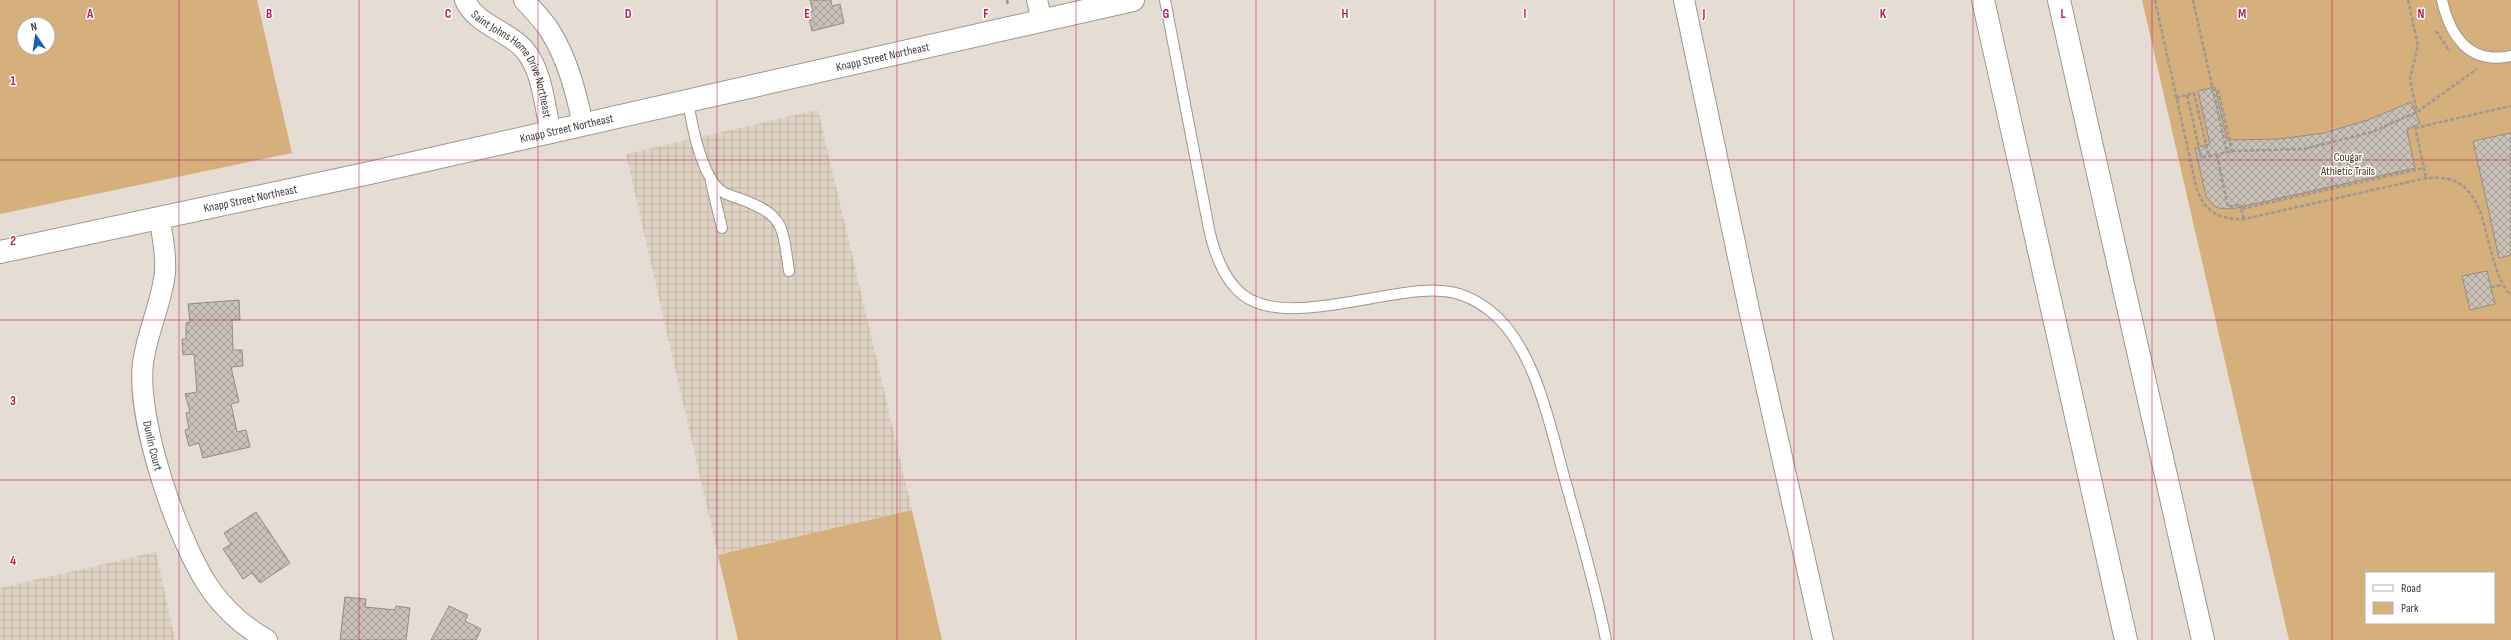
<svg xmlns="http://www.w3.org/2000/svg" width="2511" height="640" viewBox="0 0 2511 640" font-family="'Sofia Sans Condensed',sans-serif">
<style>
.industrial{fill:url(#industrial-grid)}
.green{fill:#d6b07c;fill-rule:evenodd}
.building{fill:url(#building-cross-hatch);stroke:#938c83}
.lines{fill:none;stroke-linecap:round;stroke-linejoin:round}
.lane-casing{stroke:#9e978d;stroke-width:12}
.street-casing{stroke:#9e978d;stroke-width:22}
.secondary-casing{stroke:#9e978d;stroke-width:24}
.highway-casing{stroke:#9e978d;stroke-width:24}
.path{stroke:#9e9890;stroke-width:2.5;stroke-dasharray:4 2;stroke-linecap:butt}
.lane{stroke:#fff;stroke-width:10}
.street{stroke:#fff;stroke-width:20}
.secondary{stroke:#fff;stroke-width:22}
.highway{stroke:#fff;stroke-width:22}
.grid{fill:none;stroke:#c2185b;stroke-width:1;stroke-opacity:0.55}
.labels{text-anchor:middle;stroke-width:3;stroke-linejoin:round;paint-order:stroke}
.street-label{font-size:12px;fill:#3f3c38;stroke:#fff}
.park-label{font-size:12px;fill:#4c3616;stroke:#fff}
.grid-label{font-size:13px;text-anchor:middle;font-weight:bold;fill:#c2185b;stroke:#fff;stroke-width:3;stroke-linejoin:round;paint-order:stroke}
</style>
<defs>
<pattern id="industrial-grid" width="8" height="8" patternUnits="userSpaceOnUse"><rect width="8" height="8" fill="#dfd2c2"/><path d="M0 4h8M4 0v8" fill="none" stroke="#c0b5a7"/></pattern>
<pattern id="building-cross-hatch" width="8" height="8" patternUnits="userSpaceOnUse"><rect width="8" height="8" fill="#c9c1b8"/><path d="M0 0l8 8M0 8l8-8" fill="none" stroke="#a59e97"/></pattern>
</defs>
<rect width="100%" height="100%" fill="#e5ddd3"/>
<g class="industrial">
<polygon points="818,110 912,510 718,555 626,154"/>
<polygon points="156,552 175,640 0,640 0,588"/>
</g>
<g class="green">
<path d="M0 0H257L292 153 0 214ZM24 24H48V48H24Z"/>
<path d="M2142 0H2511V640H2289ZM2366 573H2494V623H2366Z"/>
<polygon points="912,510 942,640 738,640 718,555"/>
</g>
<g class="building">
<polygon points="810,0 831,0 832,6 840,4 844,23 812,31 808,13 813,11"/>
<polygon points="2215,87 2227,140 2279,139 2324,133 2368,120 2411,102 2420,123 2407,130 2415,168 2231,209 2219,208 2213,205 2206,196 2195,148 2210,144 2198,91"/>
<polygon points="2511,133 2511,255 2499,258 2473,141"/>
<polygon points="2487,271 2495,304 2470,310 2462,276"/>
<polygon points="239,300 240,320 232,320 233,350 242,350 243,366 231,367 239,402 231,404 237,432 246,430 250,447 203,458 199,443 189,446 185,430 189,429 186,413 190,412 185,394 197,392 194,354 183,355 182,339 186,339 186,323 190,322 188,304"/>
<polygon points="256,512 290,563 260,583 252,573 243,579 223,549 231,544 224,533"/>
<polygon points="345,597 366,599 365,607 395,610 396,606 410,608 406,640 340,640"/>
<polygon points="449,606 468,615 465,621 481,629 476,640 431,640"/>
</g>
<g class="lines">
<g class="lane-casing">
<g id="lane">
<path d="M1165 0 1209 229C1214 252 1224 280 1243 295 1287 329 1389 286 1442 291 1459 292 1476 300 1489 310 1537 347 1551 432 1567 487 1581 538 1596 588 1606 640"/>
<path d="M2442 0C2450 36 2469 65 2511 56"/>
<path d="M688 101C692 126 699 164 715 185 721 193 729 195 738 198 785 215 782 225 789 271"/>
<polyline points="711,182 722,228"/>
</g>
</g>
<g class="street-casing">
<g id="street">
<path id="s1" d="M465 0C475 24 506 30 523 48 543 70 544 105 551 133"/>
<path d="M524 0C533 10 543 20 550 31 568 60 576 92 583 125"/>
<polyline points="1037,0 1042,21"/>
<polyline points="1684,0 1751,319 1823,640"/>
<path id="s2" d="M159 218C163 236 166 253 165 272 162 303 147 332 143 363 136 420 178 543 211 590 226 611 246 628 267 640"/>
</g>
</g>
<g class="secondary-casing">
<g id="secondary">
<path id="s3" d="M0 252 365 174 1133 0"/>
</g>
</g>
<g class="highway-casing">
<g id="highway">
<polyline points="1983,0 2126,640"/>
<polyline points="2059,0 2203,640"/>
</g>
</g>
<g class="path">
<polyline points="1007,0 1008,5"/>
<path d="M2155 0 2196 186C2203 211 2219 220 2244 219L2422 179C2498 166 2476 255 2511 296"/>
<polyline points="2193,0 2227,153"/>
<polyline points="2408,0 2418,46 2410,79 2417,112"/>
<polyline points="2436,31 2450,52"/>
<polyline points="2218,90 2232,151"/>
<polyline points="2187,95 2201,158 2232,151 2304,149 2372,132 2417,112 2477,69"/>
<polyline points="2176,98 2194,93 2209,157"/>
<polyline points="2415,126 2426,178"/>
<polyline points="2415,128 2511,106"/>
<polyline points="2217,155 2228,207 2240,204 2241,209 2424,168"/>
<polyline points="2241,209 2244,219"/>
<polyline points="2491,287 2503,285"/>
</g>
<use href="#lane" class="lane"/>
<use href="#street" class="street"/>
<use href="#secondary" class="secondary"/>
<use href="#highway" class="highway"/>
</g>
<path class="grid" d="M179 0V640M359 0V640M538 0V640M717 0V640M897 0V640M1076 0V640M1256 0V640M1435 0V640M1614 0V640M1794 0V640M1973 0V640M2152 0V640M2332 0V640M0 160H2511M0 320H2511M0 480H2511"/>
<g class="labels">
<g class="street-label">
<text dy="4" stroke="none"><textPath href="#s3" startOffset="904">Knapp Street Northeast</textPath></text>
<text dy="4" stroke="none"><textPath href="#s1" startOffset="83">Saint Johns Home Drive Northeast</textPath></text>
<text dy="4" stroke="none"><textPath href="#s3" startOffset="580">Knapp Street Northeast</textPath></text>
<text dy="4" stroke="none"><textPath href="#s3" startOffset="256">Knapp Street Northeast</textPath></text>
<text dy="4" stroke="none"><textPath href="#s2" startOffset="232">Dunlin Court</textPath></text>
</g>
<g class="park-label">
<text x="2348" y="161">Cougar<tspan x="2348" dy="14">Athletic Trails</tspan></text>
</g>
</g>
<g class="grid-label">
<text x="90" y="18">A</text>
<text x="269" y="18">B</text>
<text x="448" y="18">C</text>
<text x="628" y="18">D</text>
<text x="807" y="18">E</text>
<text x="986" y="18">F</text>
<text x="1166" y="18">G</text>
<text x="1345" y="18">H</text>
<text x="1525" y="18">I</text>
<text x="1704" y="18">J</text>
<text x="1883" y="18">K</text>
<text x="2063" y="18">L</text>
<text x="2242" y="18">M</text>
<text x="2421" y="18">N</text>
<text x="13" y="85">1</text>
<text x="13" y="245">2</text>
<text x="13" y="405">3</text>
<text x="13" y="565">4</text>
</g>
<rect x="2365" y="572" width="130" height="52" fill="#ffffff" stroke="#b2b1af"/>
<rect x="2373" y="585" width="20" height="6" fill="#ffffff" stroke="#b2b1af"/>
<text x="2401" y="592" font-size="12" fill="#3f3c38">Road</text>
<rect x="2373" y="602" width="20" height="12" fill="#d6b07c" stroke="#b2b1af"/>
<text x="2401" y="612" font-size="12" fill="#3f3c38">Park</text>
<g transform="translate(36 36) rotate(347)"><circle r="19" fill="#ffffff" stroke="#b2b1af"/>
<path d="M0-3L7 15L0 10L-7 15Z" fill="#1761b0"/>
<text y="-6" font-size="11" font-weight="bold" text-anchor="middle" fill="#3f3c38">N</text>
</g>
</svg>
